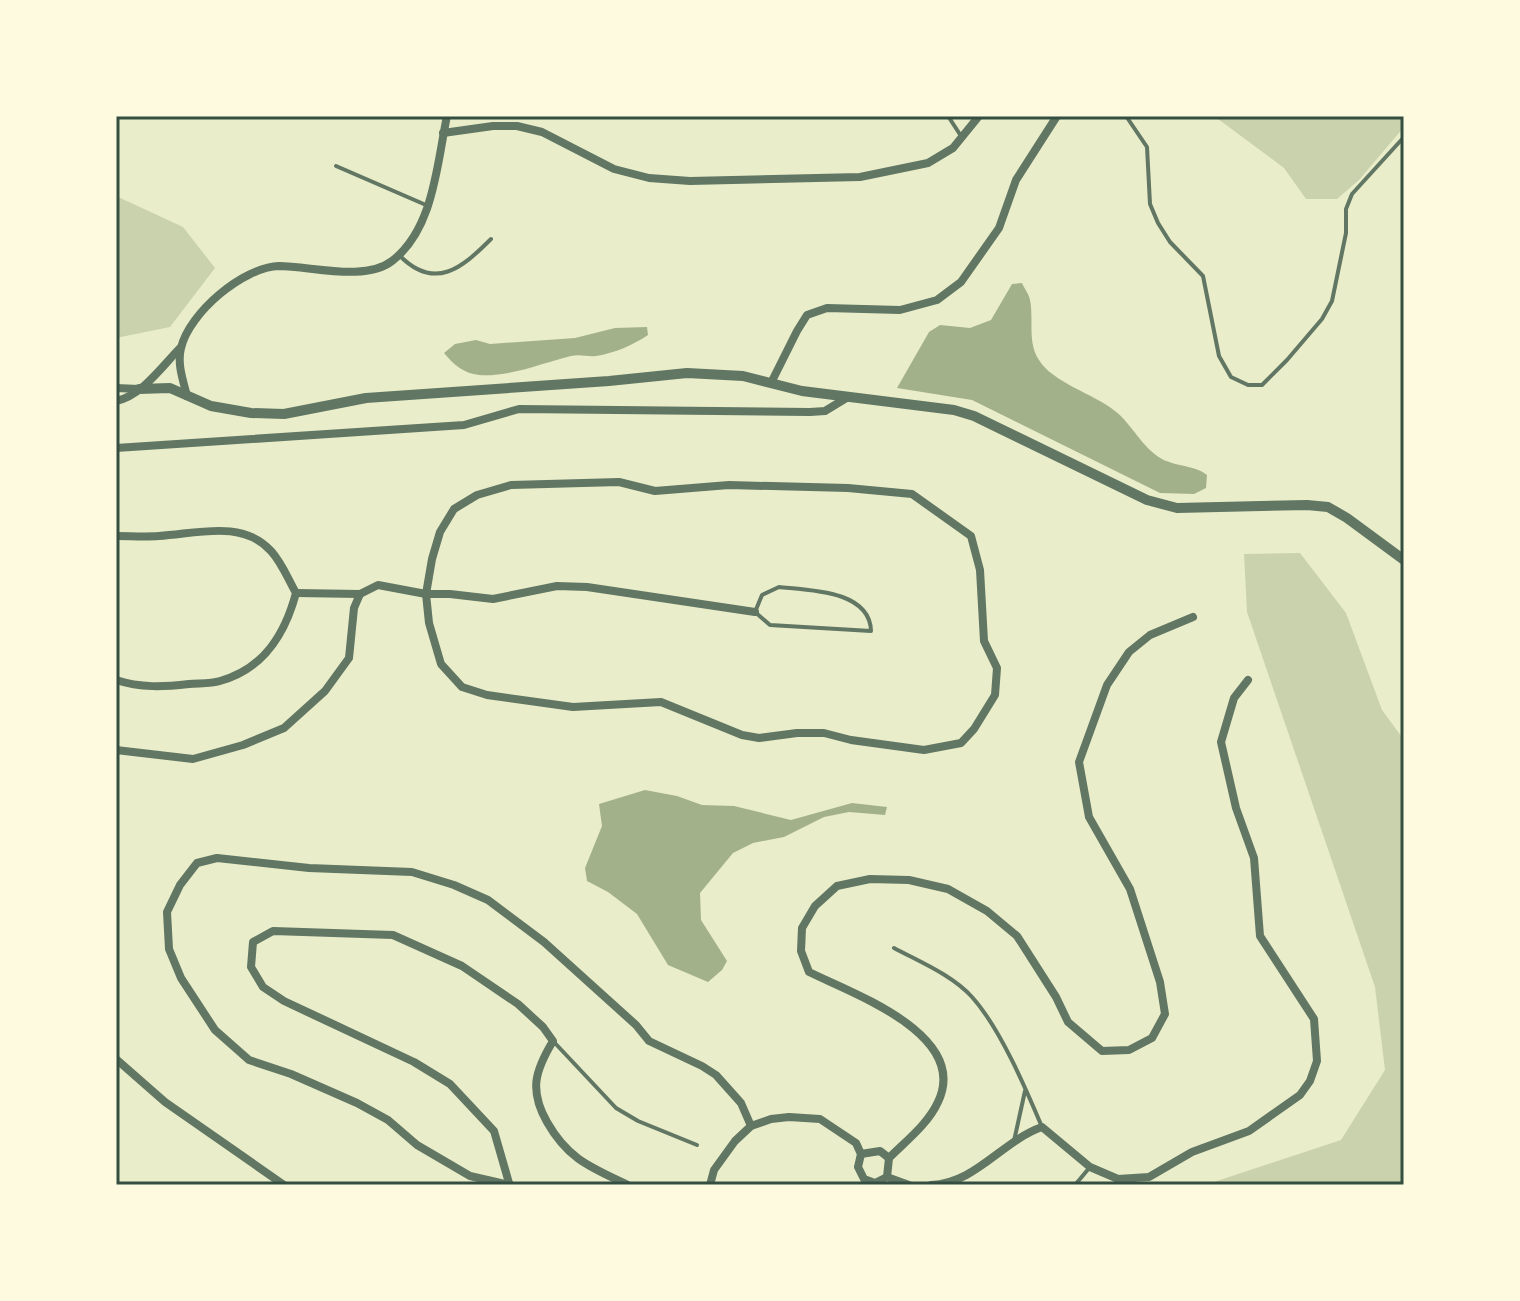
<svg xmlns="http://www.w3.org/2000/svg" width="1520" height="1301" viewBox="0 0 1520 1301" font-family="Inter,sans-serif">
<style>
.green{fill:#cad2ad}
.water{fill:#a3b18a}
.lines{fill:none;stroke-linecap:round;stroke-linejoin:round}
.service{stroke:#617663;stroke-width:4}
.minor{stroke:#617663;stroke-width:8}
.tertiary{stroke:#617663;stroke-width:10}
.neatline{fill:none;stroke:#344e41;stroke-width:3}
</style>
<rect width="100%" height="100%" fill="#e9edc9"/>
<g class="green">
<polygon points="1214,116 1404,116 1404,127 1359,180 1337,199 1306,199 1284,168"/>
<polygon points="116,196 183,227 215,268 170,327 116,338"/>
<polygon points="1300,553 1346,613 1382,710 1404,740 1404,1185 1205,1185 1341,1140 1385,1070 1375,987 1247,612 1244,554"/>
</g>
<g class="water">
<path d="M1022 283C1024 288 1029 294 1030 300 1034 319 1027 342 1039 360 1052 382 1094 394 1115 411 1132 424 1142 448 1162 459 1177 467 1195 465 1207 475L1206 488 1194 494 1160 493 972 400 897 388 929 332 940 325 970 328 991 320 1012 284Z"/>
<path d="M647 327 648 335C633 345 615 353 596 356 588 357 580 354 571 356 542 363 511 377 479 375 463 373 454 365 444 353L455 344 476 340 490 344 575 338 615 328Z"/>
<polygon points="645,790 677,796 702,805 734,806 791,820 852,803 887,807 885,815 849,812 824,817 784,837 753,843 733,853 700,893 701,920 727,961 722,970 708,982 668,965 637,914 608,892 587,881 585,868 602,826 599,804"/>
</g>
<g class="lines">
<g class="service">
<polyline points="948,116 961,136"/>
<polyline points="1126,116 1147,147 1150,204 1158,223 1170,242 1203,276 1219,356 1231,377 1248,385 1262,385 1287,360 1322,319 1332,301 1346,233 1346,209 1352,194 1404,137"/>
<polyline points="336,166 426,205"/>
<path d="M400 256C435 291 462 268 491 239"/>
<path d="M779 587C808 590 870 590 871 631L770 625 755 612 762 595Z"/>
<path d="M894 948C920 962 952 975 972 997 1000 1028 1026 1089 1042 1127"/>
<polyline points="553,1041 616,1108 638,1121 697,1145"/>
<polyline points="1014,1141 1025,1091"/>
<polyline points="1075,1185 1090,1167"/>
</g>
<g class="minor">
<polyline points="443,133 493,126 517,126 542,132 614,169 649,178 690,181 860,177 928,163 953,148 979,116"/>
<polyline points="771,383 797,331 807,315 827,308 900,310 937,300 961,282 999,228 1016,180 1057,116"/>
<polyline points="116,388 139,389"/>
<path d="M187 396C183 380 177 364 181 348 189 313 243 267 279 266 311 266 365 282 392 261 434 229 437 163 447 116"/>
<path d="M116 401C142 396 163 365 181 347"/>
<polyline points="116,448 464,425 519,409 810,412 825,411 848,397"/>
<polygon points="619,482 655,491 729,485 848,488 912,494 971,536 980,570 984,641 997,668 995,695 974,729 961,743 924,750 851,740 824,733 797,733 759,738 742,735 661,702 573,707 487,695 462,687 441,664 429,623 426,594 432,559 440,532 454,509 477,495 511,485"/>
<path d="M116 536C130 536 145 537 159 536 196 534 242 519 271 551 282 563 288 579 296 593 285 634 264 669 220 681 210 684 199 683 189 684 163 687 141 688 116 680"/>
<polyline points="296,593 360,594"/>
<polyline points="116,750 193,759 243,745 284,728 325,691 349,658 354,608 360,594 378,585 426,594 450,594 493,599 557,586 587,587 755,612"/>
<polyline points="116,1059 165,1102 284,1185"/>
<polyline points="861,1154 880,1151 889,1158"/>
<path d="M887 1177 889 1158C906 1141 928 1124 938 1102 970 1035 854 994 809 972L801 951 802 928 815 906 837 886 870 879 909 880 948 889 987 911 1017 936 1056 997 1068 1022 1102 1051 1129 1050 1152 1038 1165 1014 1160 982 1130 889 1089 817 1079 762 1107 685 1129 652 1150 635 1193 617"/>
<path d="M509 1183 494 1131 450 1084 414 1062 284 1001 263 987 251 967 253 942 273 931 393 935 462 966 518 1004 543 1027 553 1041C535 1071 529 1090 547 1122 568 1159 590 1167 628 1185"/>
<polyline points="510,1185 470,1176 417,1145 388,1120 357,1103 291,1074 249,1060 215,1030 181,978 169,949 167,912 180,885 197,863 217,858 309,868 412,872 454,885 488,900 544,942 636,1025 649,1041 702,1066 716,1075 741,1103 751,1126"/>
<polyline points="710,1185 714,1170 735,1141 751,1126 771,1119 789,1117 820,1119 856,1143 861,1154 858,1167 864,1179 875,1183 887,1177 909,1185"/>
<path d="M931 1185C975 1184 1002 1141 1042 1127L1090 1167 1118 1179 1149 1177 1192 1152 1249 1131 1300 1095 1310 1081 1317 1061 1314 1019 1260 936 1254 858 1236 808 1221 742 1234 698 1248 680"/>
</g>
<polyline class="tertiary" points="139,389 170,388 211,406 251,413 284,414 366,398 609,381 687,373 743,376 802,391 954,410 974,416 1147,500 1177,508 1307,505 1328,507 1347,518 1404,560"/>
</g>
<rect width="1520" height="1301" fill="none" stroke="#fefae0" stroke-width="236"/>
<rect x="118" y="118" width="1284" height="1065" class="neatline"/>
</svg>
